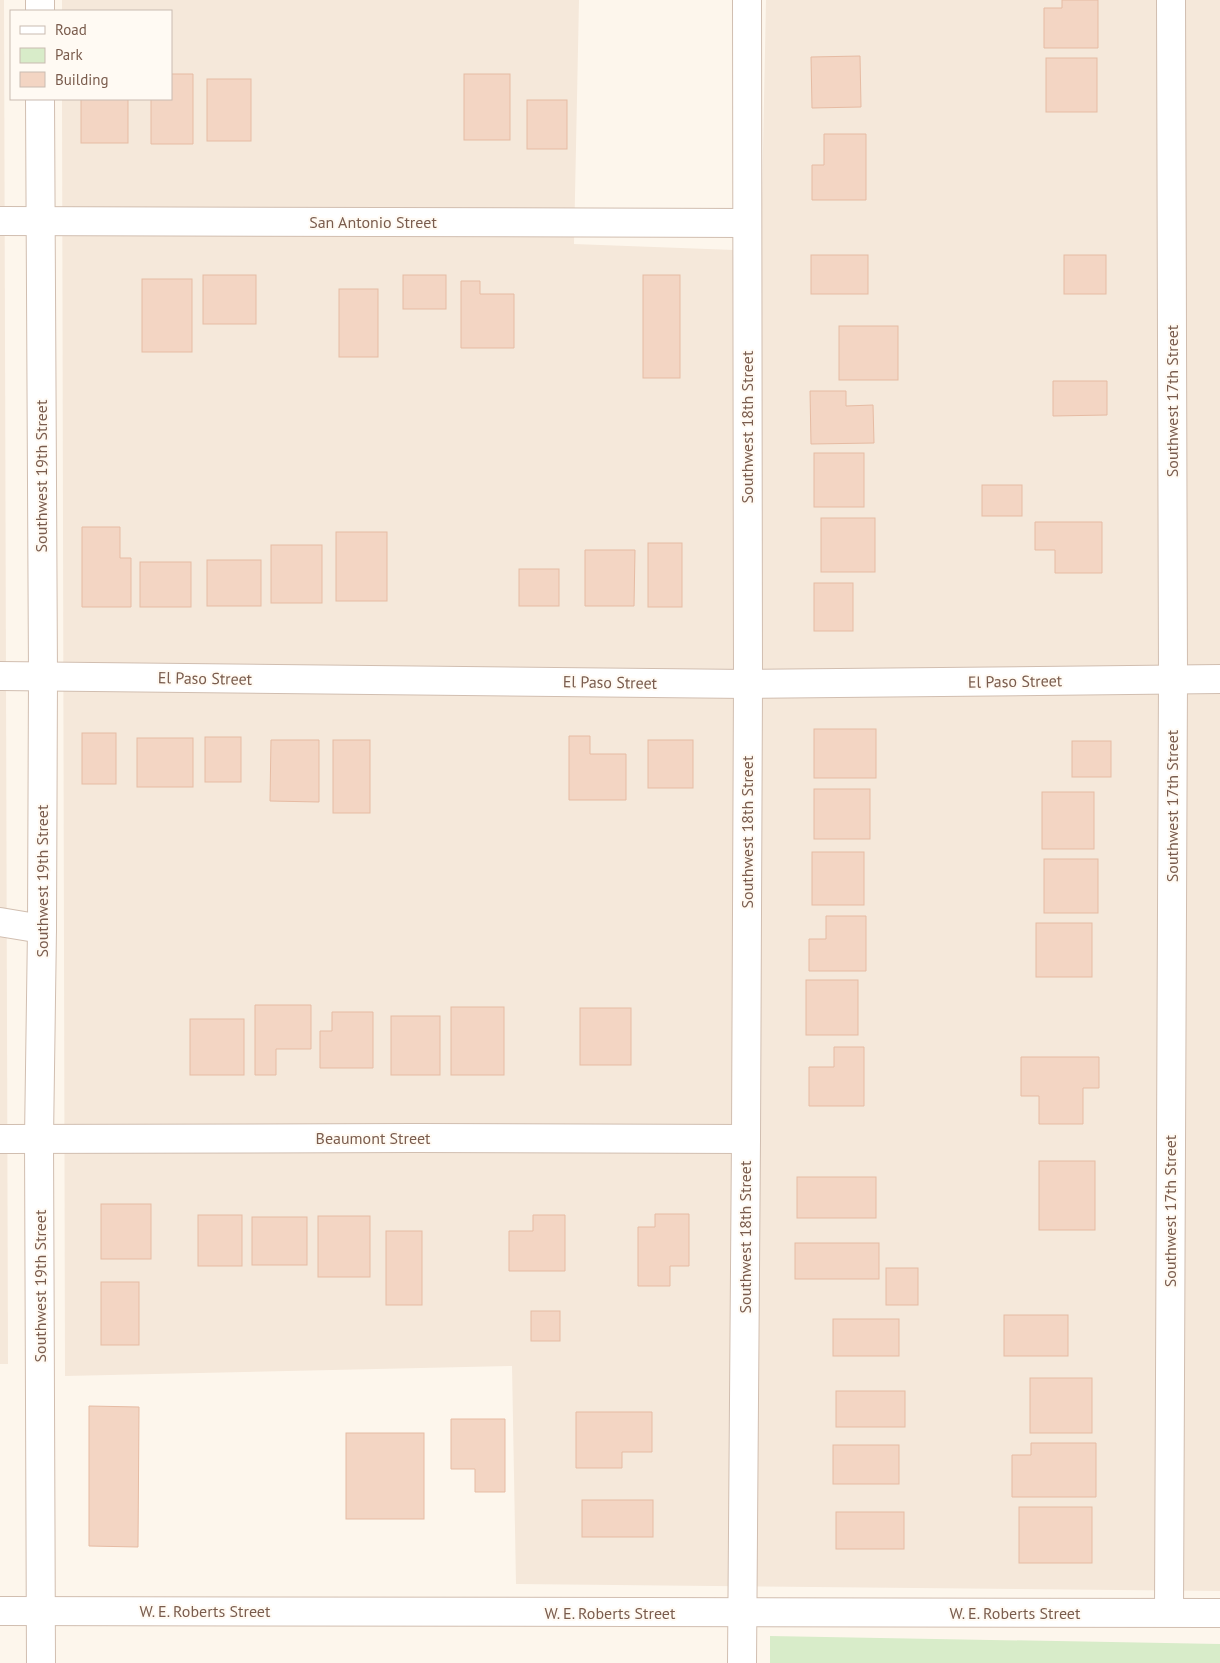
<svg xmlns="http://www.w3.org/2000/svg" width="1220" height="1663" viewBox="0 0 1220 1663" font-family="'PT Sans',sans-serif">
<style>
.residential{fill:#f5e8da}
.green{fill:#d8ecc9}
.building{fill:#f3d5c3;stroke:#e6bba3}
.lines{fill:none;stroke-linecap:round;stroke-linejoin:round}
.minor-casing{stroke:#d1beb0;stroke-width:30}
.minor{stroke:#fff;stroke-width:28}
.labels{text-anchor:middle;stroke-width:4;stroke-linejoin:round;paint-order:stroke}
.street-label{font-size:16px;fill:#7a5c4d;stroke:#fffaf3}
</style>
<rect width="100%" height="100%" fill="#fdf6ec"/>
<g class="residential">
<polygon points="0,0 4,0 8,1364 0,1364"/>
<polygon points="62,0 579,0 574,244 761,251 766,0 1220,0 1220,1591 516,1584 512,1366 65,1376 62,99 171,99 171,11 62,11"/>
</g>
<polygon class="green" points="770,1636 1220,1644 1220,1663 770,1663"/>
<g class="building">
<polygon points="1062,0 1098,0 1098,48 1044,48 1044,8 1062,8"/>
<polygon points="860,56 861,107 812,108 811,57"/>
<rect x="1046" y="58" width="51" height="54"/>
<polygon points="171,74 193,74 193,144 151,144 151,99 171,99"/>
<rect x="464" y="74" width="46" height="66"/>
<rect x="207" y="79" width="44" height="62"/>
<rect x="81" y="99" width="47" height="44"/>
<rect x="527" y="100" width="40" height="49"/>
<polygon points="824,134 866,134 866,200 812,200 812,165 824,165"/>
<rect x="811" y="255" width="57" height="39"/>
<rect x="1064" y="255" width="42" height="39"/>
<rect x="203" y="275" width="53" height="49"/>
<rect x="403" y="275" width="43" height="34"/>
<rect x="643" y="275" width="37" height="103"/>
<rect x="142" y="279" width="50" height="73"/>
<polygon points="461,281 480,281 480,294 514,294 514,348 461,348"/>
<rect x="339" y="289" width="39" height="68"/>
<rect x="839" y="326" width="59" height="54"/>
<polygon points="1053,381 1107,381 1107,415 1053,416"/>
<polygon points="810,391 846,391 846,406 873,405 874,443 811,444"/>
<rect x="814" y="453" width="50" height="54"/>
<rect x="982" y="485" width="40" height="31"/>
<rect x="821" y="518" width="54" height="54"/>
<polygon points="1035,522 1102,522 1102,573 1055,573 1055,550 1035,550"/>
<polygon points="82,527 120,527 120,558 131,558 131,607 82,607"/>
<rect x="336" y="532" width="51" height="69"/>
<rect x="648" y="543" width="34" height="64"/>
<rect x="271" y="545" width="51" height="58"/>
<polygon points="585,550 635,550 634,606 585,606"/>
<rect x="207" y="560" width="54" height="46"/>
<rect x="140" y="562" width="51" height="45"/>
<rect x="519" y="569" width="40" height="37"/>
<rect x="814" y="583" width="39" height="48"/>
<rect x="814" y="729" width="62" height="49"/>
<rect x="82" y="733" width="34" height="51"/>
<polygon points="569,736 590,736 590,754 626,754 626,800 569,800"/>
<rect x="205" y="737" width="36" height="45"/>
<rect x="137" y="738" width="56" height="49"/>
<polygon points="271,740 319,740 319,802 270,801"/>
<rect x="333" y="740" width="37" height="73"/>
<rect x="648" y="740" width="45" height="48"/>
<rect x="1072" y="741" width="39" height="36"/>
<rect x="814" y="789" width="56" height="50"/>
<rect x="1042" y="792" width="52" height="57"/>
<rect x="812" y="852" width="52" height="53"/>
<rect x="1044" y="859" width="54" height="54"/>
<polygon points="826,916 866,916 866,971 809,971 809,939 826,939"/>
<rect x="1036" y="923" width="56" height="54"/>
<rect x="806" y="980" width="52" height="55"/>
<polygon points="255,1005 311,1005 311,1049 276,1049 276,1075 255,1075"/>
<rect x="451" y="1007" width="53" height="68"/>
<rect x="580" y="1008" width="51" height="57"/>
<polygon points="332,1012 373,1012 373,1068 320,1068 320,1031 332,1031"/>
<rect x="391" y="1016" width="49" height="59"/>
<rect x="190" y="1019" width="54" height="56"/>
<polygon points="834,1047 864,1047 864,1106 809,1106 809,1067 834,1067"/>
<polygon points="1021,1057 1099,1057 1099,1088 1083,1088 1083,1124 1039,1124 1039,1096 1021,1096"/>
<rect x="1039" y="1161" width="56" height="69"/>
<rect x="797" y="1177" width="79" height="41"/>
<rect x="101" y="1204" width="50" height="55"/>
<polygon points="655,1214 689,1214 689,1266 670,1266 670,1286 638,1286 638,1227 655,1227"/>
<rect x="198" y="1215" width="44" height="51"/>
<polygon points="533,1215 565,1215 565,1271 509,1271 509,1231 533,1231"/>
<rect x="318" y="1216" width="52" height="61"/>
<rect x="252" y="1217" width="55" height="48"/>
<rect x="386" y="1231" width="36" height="74"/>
<rect x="795" y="1243" width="84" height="36"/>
<rect x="886" y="1268" width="32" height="37"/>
<rect x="101" y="1282" width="38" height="63"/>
<rect x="531" y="1311" width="29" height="30"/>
<rect x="1004" y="1315" width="64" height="41"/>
<rect x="833" y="1319" width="66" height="37"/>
<rect x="1030" y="1378" width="62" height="55"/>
<rect x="836" y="1391" width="69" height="36"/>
<polygon points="89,1406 139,1407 138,1547 89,1546"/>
<polygon points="576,1412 652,1412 652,1452 622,1452 622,1468 576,1468"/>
<polygon points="451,1419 505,1419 505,1492 475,1492 475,1469 451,1469"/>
<rect x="346" y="1433" width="78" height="86"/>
<polygon points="1031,1443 1096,1443 1096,1497 1012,1497 1012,1455 1031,1455"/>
<rect x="833" y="1445" width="66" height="39"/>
<rect x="582" y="1500" width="71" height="37"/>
<rect x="1019" y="1507" width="73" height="56"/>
<rect x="836" y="1512" width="68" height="37"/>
</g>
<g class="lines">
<g class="minor-casing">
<g id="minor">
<polyline points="40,11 40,0"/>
<polyline points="40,99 43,676 42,929 39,1139 41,1663"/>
<polyline points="0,221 747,223"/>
<polyline points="0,676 748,684 1220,679"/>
<polyline points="0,922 42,929"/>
<polyline points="0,1139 415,1138 746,1139"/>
<polyline points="0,1611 1220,1613"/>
<polyline points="1169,1612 1173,679 1171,0"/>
<polyline points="742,1663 746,1139 748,684 747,0"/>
</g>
</g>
<use href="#minor" class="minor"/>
</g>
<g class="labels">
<g class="street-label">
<text x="373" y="228">San Antonio Street</text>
<text transform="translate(1172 401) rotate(-90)" y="6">Southwest 17th Street</text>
<text transform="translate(747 427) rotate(-90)" y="6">Southwest 18th Street</text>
<text transform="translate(41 476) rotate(-90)" y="6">Southwest 19th Street</text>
<text transform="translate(205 678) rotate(1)" y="6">El Paso Street</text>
<text transform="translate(1015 681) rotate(-1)" y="6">El Paso Street</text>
<text transform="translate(610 682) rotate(1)" y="6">El Paso Street</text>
<text transform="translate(1172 806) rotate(-90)" y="6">Southwest 17th Street</text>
<text transform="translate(747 832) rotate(-90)" y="6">Southwest 18th Street</text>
<text transform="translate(42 881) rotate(-90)" y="6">Southwest 19th Street</text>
<text x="373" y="1144">Beaumont Street</text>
<text transform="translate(1170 1211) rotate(-90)" y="6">Southwest 17th Street</text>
<text transform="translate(745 1237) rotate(-90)" y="6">Southwest 18th Street</text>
<text transform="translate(40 1286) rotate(-90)" y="6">Southwest 19th Street</text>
<text x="205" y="1617">W. E. Roberts Street</text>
<text x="610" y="1619">W. E. Roberts Street</text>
<text x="1015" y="1619">W. E. Roberts Street</text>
</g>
</g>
<rect x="10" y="10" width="162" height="90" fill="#fffaf3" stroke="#cabbb1"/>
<rect x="20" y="26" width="25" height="8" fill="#ffffff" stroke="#cabbb1"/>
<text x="55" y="35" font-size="15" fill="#7a5c4d">Road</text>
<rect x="20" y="48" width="25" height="15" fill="#d8ecc9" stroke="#cabbb1"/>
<text x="55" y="60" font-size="15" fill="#7a5c4d">Park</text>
<rect x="20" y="72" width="25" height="15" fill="#f3d5c3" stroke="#cabbb1"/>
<text x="55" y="85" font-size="15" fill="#7a5c4d">Building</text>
</svg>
